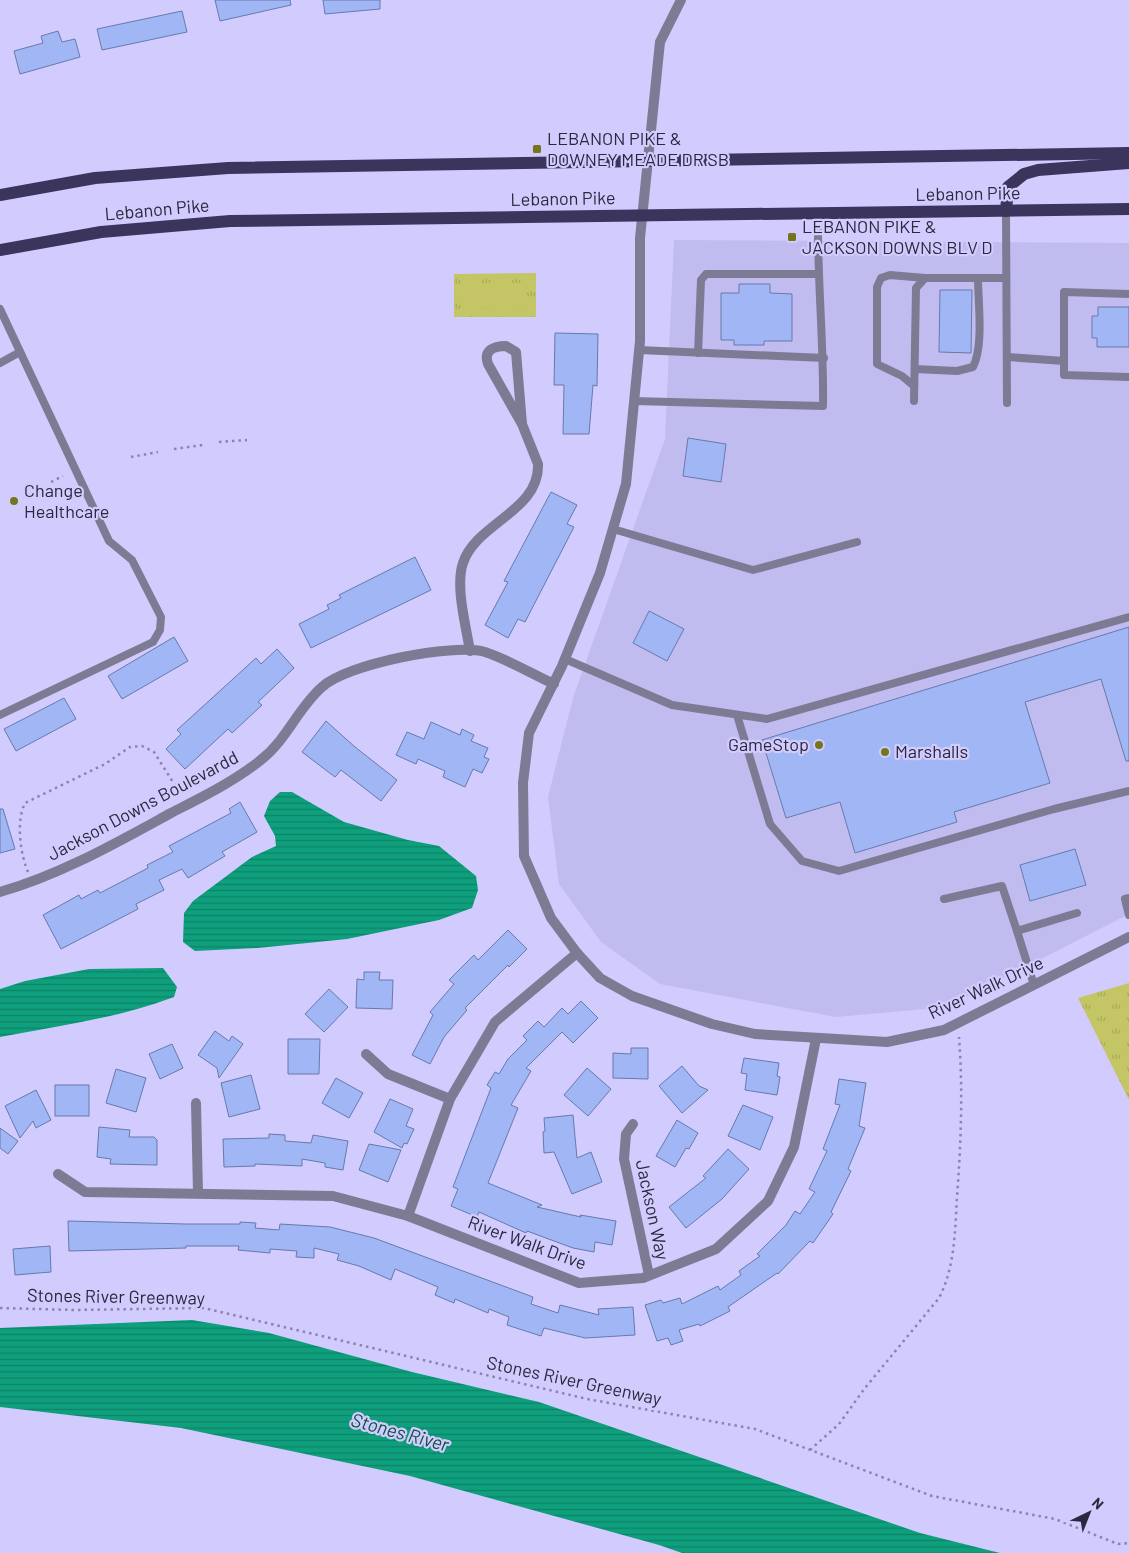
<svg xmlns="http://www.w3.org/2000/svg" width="1129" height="1553" viewBox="0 0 1129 1553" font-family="Barlow,sans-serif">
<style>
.built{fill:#c1bcf0}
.park{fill:url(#park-tufts)}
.pitch{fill:#c4c665}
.water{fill:url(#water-rules)}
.building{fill:#a1b6f4;stroke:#6779ad}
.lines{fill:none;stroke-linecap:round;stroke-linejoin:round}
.path{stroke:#8985ab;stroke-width:2.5;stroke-dasharray:2.5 4;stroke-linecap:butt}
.lane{stroke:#7d7b94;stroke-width:8}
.street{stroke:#7d7b94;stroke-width:10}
.primary{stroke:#3b345d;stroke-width:12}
.poi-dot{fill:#75751c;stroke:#d1ccfd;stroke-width:2}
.labels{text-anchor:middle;stroke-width:4.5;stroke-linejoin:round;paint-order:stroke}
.poi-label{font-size:18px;fill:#2a273e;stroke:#d1ccfd;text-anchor:start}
.street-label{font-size:18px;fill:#2a273e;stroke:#d1ccfd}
.water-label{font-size:19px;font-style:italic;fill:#0e5341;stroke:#d1ccfd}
</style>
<defs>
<pattern id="park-tufts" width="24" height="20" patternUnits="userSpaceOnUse" patternTransform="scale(1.25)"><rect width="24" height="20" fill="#c4c665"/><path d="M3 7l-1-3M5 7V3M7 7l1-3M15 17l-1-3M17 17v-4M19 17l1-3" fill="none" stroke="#a9aa59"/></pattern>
<pattern id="water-rules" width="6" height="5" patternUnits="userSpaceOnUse" patternTransform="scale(1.25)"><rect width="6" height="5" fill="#0e9f7c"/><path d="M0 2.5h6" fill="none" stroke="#0e8267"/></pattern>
</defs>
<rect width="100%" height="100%" fill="#d1ccfd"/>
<polygon class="built" points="674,240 1129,243 1129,914 947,1007 836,1017 660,984 601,942 559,884 548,797 573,698 665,439"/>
<g class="park">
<polygon points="536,273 536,317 454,317 454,274"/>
<polygon points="1129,983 1129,1100 1078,998"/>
</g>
<polygon class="pitch" points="467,283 520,283 520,309 466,308"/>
<g class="water">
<polygon points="280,792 292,792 344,822 408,840 439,846 476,876 478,890 472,908 439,920 347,939 258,948 195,951 183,942 184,913 193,901 252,857 276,846 275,836 264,816 270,801"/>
<path d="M163 968 177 987 174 997C119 1018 58 1026 0 1037V989L25 981 89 969Z"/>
<polygon points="192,1320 269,1333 412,1372 539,1402 920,1533 1000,1553 682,1553 659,1545 410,1476 181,1428 0,1407 0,1328"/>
</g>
<g class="building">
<polygon points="215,0 290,0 291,5 220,21"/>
<polygon points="323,0 380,0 380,9 325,14"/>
<polygon points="182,11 187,32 102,50 97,29"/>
<polygon points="58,31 62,42 75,39 80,57 20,74 14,51 43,43 41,36"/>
<polygon points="739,284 770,284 770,293 792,294 792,341 764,341 764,345 734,345 734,340 721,340 721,293 739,293"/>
<polygon points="940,290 972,290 971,353 939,352"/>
<polygon points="1098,307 1129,307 1129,347 1097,347 1097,338 1092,338 1092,316 1098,316"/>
<polygon points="555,333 598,334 597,386 593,385 589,434 563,434 564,385 554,385"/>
<polygon points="688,438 726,444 721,482 683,476"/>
<polygon points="551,492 577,505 567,524 574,527 525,622 518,619 508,638 485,625 508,582 504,581"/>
<polygon points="415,557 431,590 311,648 299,624 329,609 327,605 341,598 339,595"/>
<polygon points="649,611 684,629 667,661 633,643"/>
<polygon points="1129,627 1129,761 1126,761 1101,679 1025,702 1050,783 954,812 957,822 855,853 840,802 786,818 762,740"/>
<polygon points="174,637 188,661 122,699 108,676"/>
<polygon points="277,649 294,668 258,702 262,705 232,733 228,729 185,769 166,749 181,734 177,730 256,658 261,664"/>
<polygon points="64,698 76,719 16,751 4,729"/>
<polygon points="326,721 355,747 397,780 381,801 341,770 335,777 302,752"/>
<polygon points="431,722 460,735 462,729 474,735 471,741 488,748 484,757 489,759 482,773 473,769 465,787 443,777 445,771 418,759 416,764 396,755 407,732 424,739"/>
<polygon points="240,802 257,832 222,852 225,856 188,878 182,869 159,880 164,890 136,904 138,909 61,949 43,915 79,895 81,899 98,890 100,893 148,868 147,865 173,852 169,846 231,813 229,809"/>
<polygon points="0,809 3,809 15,849 0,853"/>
<polygon points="1075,849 1086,885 1030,901 1020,865"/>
<polygon points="508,930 527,949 509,967 508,965 465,1008 467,1010 444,1037 430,1064 412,1055 433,1015 430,1012 454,984 449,980 474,955 478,960"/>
<polygon points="364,972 380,972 379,980 393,980 392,1009 356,1008 357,979 364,980"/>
<polygon points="329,989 348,1007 324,1032 305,1014"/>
<polygon points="581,1001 598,1018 573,1043 562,1032 526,1068 531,1071 511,1105 518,1108 488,1183 542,1205 537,1207 581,1217 580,1215 616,1221 612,1245 595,1242 594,1252 573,1248 527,1231 526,1233 479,1212 477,1217 451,1206 458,1189 453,1187 491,1088 487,1085 495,1072 499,1074 508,1059 527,1040 523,1036 538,1021 544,1027 562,1008 568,1014"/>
<polygon points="215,1031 229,1041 232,1036 243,1044 219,1078 217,1068 198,1055"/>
<polygon points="288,1039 320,1039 319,1074 288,1074"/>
<polygon points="172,1044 183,1068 160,1079 149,1054"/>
<polygon points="631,1048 648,1048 648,1079 613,1078 613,1053 631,1054"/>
<polygon points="744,1058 779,1063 777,1076 780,1077 777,1095 745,1090 747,1074 741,1073"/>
<polygon points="682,1066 699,1086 708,1090 682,1113 659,1086"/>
<polygon points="587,1068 611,1089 588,1116 564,1095"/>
<polygon points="116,1069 146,1078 136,1112 106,1103"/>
<polygon points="251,1075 260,1109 229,1117 221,1083"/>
<polygon points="336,1078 363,1093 349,1118 322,1103"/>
<polygon points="839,1079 866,1083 859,1126 865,1128 848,1169 851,1171 831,1212 833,1214 813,1243 810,1241 778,1274 777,1273 728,1307 730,1311 700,1326 699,1324 679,1330 683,1341 671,1345 668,1338 657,1341 645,1305 661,1300 663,1303 680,1298 682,1304 718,1286 720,1290 741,1275 739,1271 760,1256 757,1254 786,1225 795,1211 800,1214 815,1192 809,1189 827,1151 823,1149 840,1105 835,1104"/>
<rect x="55" y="1085" width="34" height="31"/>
<polygon points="36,1090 51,1120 36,1128 33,1121 20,1138 5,1106"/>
<polygon points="390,1099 413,1109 406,1126 414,1129 407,1144 404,1143 402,1148 374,1132"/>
<polygon points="743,1105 773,1117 760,1150 728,1136"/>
<polygon points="573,1115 577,1158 591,1152 602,1182 572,1194 554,1152 544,1153 543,1132 545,1131 544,1118"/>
<polygon points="677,1120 698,1133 689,1149 686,1148 675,1167 656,1156"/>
<polygon points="99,1127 130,1130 129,1137 154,1137 157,1140 157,1165 110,1164 111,1159 97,1157"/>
<polygon points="0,1128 18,1141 8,1154 0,1148"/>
<polygon points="269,1134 285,1135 285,1141 311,1143 313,1135 348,1141 343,1170 325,1167 325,1163 302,1159 302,1166 255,1164 255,1166 224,1167 223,1139 269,1138"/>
<polygon points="369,1144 401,1150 388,1182 359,1170"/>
<polygon points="728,1149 749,1169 722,1199 686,1228 669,1207 706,1178 703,1176"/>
<polygon points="68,1221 186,1224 240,1224 240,1222 256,1223 255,1228 279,1230 280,1224 330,1227 374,1238 533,1297 531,1304 558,1313 560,1305 599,1315 598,1309 633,1307 635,1335 585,1338 544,1328 541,1336 507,1325 509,1317 489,1309 488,1313 455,1299 454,1303 435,1295 438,1287 395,1269 391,1280 359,1266 337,1260 339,1254 314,1248 314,1258 296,1257 297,1251 270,1249 270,1253 238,1250 239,1246 186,1246 186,1248 69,1251"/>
<polygon points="50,1246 51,1272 15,1275 13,1249"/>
</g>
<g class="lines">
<g class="path">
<polyline points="219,442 247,440"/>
<polyline points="174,449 203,445"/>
<polyline points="131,457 158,452"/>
<polyline points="51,482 63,476"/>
<path d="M28 872C20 853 16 821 25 803L105 764 130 747 142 746 154 752 181 795"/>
<polyline points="0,1308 74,1310 204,1308 587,1399 755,1429 932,1496 1055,1519 1118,1544 1129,1543"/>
<path d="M810 1450 839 1424 865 1388 939 1298C955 1267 955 1231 957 1197 961 1143 963 1090 959 1037"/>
</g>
<g class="lane">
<polyline points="1006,211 1007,403"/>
<polyline points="1129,294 1064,292 1064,375 1129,377"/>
<polyline points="0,309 109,541 132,560 161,617 160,630 153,642 0,715"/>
<polyline points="639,350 824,358"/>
<polyline points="698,353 701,280 706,274 818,274"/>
<polyline points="1007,357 1064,361"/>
<polyline points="0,363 20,352"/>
<path d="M915 369 957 371 973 367C984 346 978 302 978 278"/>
<polyline points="914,386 902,376 877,364 877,287 881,278 890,275 925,278"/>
<path d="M634 401 823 406C824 342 817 278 818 213"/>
<polyline points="914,401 916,288 925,278 1006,278"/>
<polyline points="613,529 753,570 857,542"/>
<polyline points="565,659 672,705 767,719 1129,617"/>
<polyline points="737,715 770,824 802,861 839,871 1054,809 1129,791"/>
<polyline points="1129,898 1125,899 1129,915"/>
<polyline points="944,899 1002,886 1017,931"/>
<polyline points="1034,985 1017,931 1077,913"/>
</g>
<g class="street">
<polyline points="681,0 660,42 640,238 640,341 626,484 600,573 562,666 529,733 523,783 524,856 551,918 577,953 600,978 632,996 712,1024 755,1034 887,1042 944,1030 1129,937"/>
<path d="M470 651C466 626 455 586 463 563 476 523 540 511 538 464L522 424 516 352 506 346C494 346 483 350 488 364L522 424"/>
<path d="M0 892C60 875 116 843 171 813 202 797 235 781 262 759 287 739 298 708 322 687 347 664 452 643 485 652 507 659 532 674 554 684"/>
<polyline points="366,1054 388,1074 450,1099"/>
<polyline points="196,1103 198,1193"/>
<polyline points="633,1124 626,1134 624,1159 649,1275"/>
<polyline points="58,1174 85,1192 333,1196 408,1216 579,1283 643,1278 716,1249 768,1201 794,1147 816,1039"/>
<polyline points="408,1216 450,1099 495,1022 577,953"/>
</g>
<g class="primary">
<polyline points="0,195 95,178 228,168 1129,153"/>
<polyline points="1006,211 1008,187 1024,174 1038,170 1129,163"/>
<polyline points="0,250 101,232 230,221 1129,209"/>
</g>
</g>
<g class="poi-dot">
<rect x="532" y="144" width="10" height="10" rx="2.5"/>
<rect x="787" y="232" width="10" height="10" rx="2.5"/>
<circle cx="14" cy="501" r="5"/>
<circle cx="819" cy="745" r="5"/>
<circle cx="885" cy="752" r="5"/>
</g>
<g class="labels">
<g class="poi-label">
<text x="547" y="145">LEBANON PIKE &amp;<tspan x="547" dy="21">DOWNEY MEADE DR SB</tspan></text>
<text x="802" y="233">LEBANON PIKE &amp;<tspan x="802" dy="21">JACKSON DOWNS BLV D</tspan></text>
<text x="24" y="497">Change<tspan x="24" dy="21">Healthcare</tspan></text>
<text x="809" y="751" text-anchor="end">GameStop</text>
<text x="895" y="758">Marshalls</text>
</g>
<g class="street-label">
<text transform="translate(968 194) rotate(-1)" y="6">Lebanon Pike</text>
<text transform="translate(563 199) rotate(-1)" y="6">Lebanon Pike</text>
<text transform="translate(157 210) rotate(-5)" y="6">Lebanon Pike</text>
<text transform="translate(143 806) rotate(-28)" y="6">Jackson Downs Boulevardd</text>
<text transform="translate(986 988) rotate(-25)" y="6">River Walk Drive</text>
<text transform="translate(652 1210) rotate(78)" y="6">Jackson Way</text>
<text transform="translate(527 1243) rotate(20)" y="6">River Walk Drive</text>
<text transform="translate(116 1297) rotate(1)" y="6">Stones River Greenway</text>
<text transform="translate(574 1381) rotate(12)" y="6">Stones River Greenway</text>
</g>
<g class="water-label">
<text transform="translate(400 1432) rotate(15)" y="7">Stones River</text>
</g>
</g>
<g transform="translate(1089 1513) rotate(43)" stroke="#d1ccfd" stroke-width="4" paint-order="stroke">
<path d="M0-4L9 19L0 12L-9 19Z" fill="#2a273e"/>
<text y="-8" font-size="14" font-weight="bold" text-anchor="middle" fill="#2a273e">N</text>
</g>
</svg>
